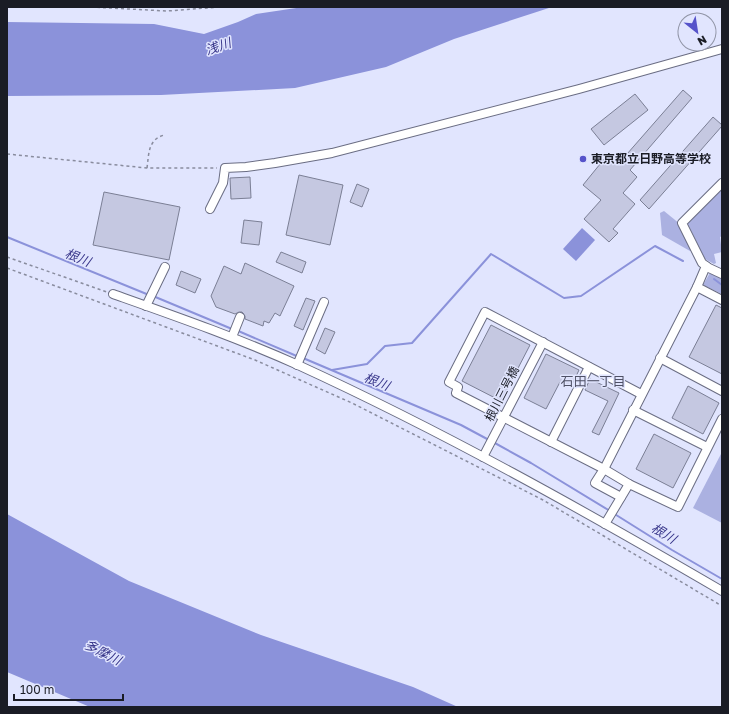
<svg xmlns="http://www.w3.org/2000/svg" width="729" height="714" viewBox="0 0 729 714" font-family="'Golos Text','Noto Sans JP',sans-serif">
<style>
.green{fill:#abb1e1}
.water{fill:#8b92da}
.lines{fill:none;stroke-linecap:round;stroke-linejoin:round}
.stream{stroke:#8b92da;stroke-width:2}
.building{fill:#c5c8e1;stroke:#7b7f95}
.minor-casing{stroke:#6a6d83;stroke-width:10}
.path{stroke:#898c9e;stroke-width:1.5;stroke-dasharray:3 3;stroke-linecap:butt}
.minor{stroke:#fff;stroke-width:8}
.poi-dot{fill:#5653ca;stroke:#e1e5fe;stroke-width:1.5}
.labels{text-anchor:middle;stroke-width:3;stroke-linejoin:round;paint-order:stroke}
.poi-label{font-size:12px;font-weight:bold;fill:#1a1c25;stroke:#e1e5fe;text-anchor:start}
.street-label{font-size:12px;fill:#1a1c25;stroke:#e1e5fe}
.water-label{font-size:13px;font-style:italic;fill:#39378b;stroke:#e1e5fe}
.neighbourhood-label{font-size:13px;fill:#4f5166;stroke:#e1e5fe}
</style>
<rect width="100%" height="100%" fill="#e1e5fe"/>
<g class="green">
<polygon points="722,186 722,236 720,237 722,252 714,254 716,263 714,264 705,259 688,224 688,221"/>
<polygon points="664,211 680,224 692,249 690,251 662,235 660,213"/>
<polygon points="711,271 722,276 722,294 703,285"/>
<polygon points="722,452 722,523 693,508"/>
</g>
<g class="water">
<polygon points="303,7 552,7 454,39 386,67 295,88 161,95 7,96 7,22 154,24 204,34 238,22 256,14"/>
<polygon points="582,228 595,240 576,261 563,249"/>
<polygon points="7,514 129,581 261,635 413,687 458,707 90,707 7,672"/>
</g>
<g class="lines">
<g class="stream">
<polyline points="7,237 149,295"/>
<polyline points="714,279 722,285"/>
<polyline points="153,296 232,329"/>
<polyline points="236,330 299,357"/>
<polyline points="303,358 461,425 489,440"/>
<polyline points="332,370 367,364 385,346 412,343 491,254 564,298 581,296 655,246 683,261"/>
<polyline points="493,442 531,463 610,511"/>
<polyline points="613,513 672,550 722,579"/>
</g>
</g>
<g class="building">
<polygon points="683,90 692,98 630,170 637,177 623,193 635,204 613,229 618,233 609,242 584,219 601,200 583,185 609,153 620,162"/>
<polygon points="635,94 648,110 604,145 591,129"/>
<polygon points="713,117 722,125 722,126 649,209 640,200"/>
<polygon points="299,175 343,185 330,245 286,235"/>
<polygon points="250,177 251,198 231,199 230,178"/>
<polygon points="357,184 369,189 362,207 350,202"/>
<polygon points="104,192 180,207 169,260 93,245"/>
<polygon points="244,220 262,222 259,245 241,243"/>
<polygon points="281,252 306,262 302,273 276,262"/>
<polygon points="245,263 294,286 280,316 275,313 269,323 264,321 263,326 245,319 245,316 242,312 239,312 235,314 216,307 211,296 224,266 241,274"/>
<polygon points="181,271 201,279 195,293 176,285"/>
<polygon points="306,298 315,301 303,330 294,326"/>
<polygon points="716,305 722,308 722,374 689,357"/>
<polygon points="491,325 530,345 501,401 462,381"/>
<polygon points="325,328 335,332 325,354 316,349"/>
<polygon points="546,354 579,370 571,387 560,382 546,409 524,398"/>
<polygon points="590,379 619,393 599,435 592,432 608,401 585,390"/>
<polygon points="688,386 719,403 703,434 672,418"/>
<polygon points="654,434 691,453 673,488 636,469"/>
</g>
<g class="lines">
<g class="minor-casing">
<g id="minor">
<polyline points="722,183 682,223 702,263 709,268 722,274"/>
<polyline points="210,209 223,183 225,168 246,167 275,163 332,153 579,89 722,49"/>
<polyline points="697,287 706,266"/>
<path d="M113 294C175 316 238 338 298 365 444 432 583 510 722 591"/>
<polyline points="146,306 165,267"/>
<polyline points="232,337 240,317"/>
<polyline points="660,358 722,391"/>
<polyline points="297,365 324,302"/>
<polyline points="633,410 707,447"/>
<polyline points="551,442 589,367"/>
<polyline points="483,457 543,342"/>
<polyline points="629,484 678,507 722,419"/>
<polyline points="621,497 595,483 604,469 697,287 722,300"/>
<polyline points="605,524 629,484 604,469 456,393 458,387 449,382 485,312 641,394"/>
</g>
</g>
<g class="path">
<polyline points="91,7 167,11 220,7"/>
<polyline points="7,154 147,168 217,168"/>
<path d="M147 168C149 153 148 140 164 135"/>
<polyline points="7,257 107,292"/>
<polyline points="7,268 255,360 352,403 543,500 722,606"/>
</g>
<use href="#minor" class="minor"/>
</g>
<circle class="poi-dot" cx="583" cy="159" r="4"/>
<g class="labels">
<g class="poi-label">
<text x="591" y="163">東京都立日野高等学校</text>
</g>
<g class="street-label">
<text transform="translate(502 394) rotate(-63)" y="4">根川三号橋</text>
</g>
<g class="water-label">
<text transform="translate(218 46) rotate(-19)" y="5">浅川</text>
<text transform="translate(78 257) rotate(22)" y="5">根川</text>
<text transform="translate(377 381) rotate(22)" y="5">根川</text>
<text transform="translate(664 533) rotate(31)" y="5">根川</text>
<text transform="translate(103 652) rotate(27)" y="5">多摩川</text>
</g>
<g class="neighbourhood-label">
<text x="593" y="386">石田一丁目</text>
</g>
</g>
<rect width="729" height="714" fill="none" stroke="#1a1c25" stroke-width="16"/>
<g transform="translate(697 32) rotate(150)"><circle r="19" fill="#e1e5fe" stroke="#9195a7"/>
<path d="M0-3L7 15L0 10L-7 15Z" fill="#5653ca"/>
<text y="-6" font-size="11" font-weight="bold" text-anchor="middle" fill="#1a1c25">N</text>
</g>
<path d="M14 694v6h109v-6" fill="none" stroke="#1a1c25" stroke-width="2"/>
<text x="20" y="694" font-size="12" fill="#1a1c25" stroke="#e1e5fe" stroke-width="3" paint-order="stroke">100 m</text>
</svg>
